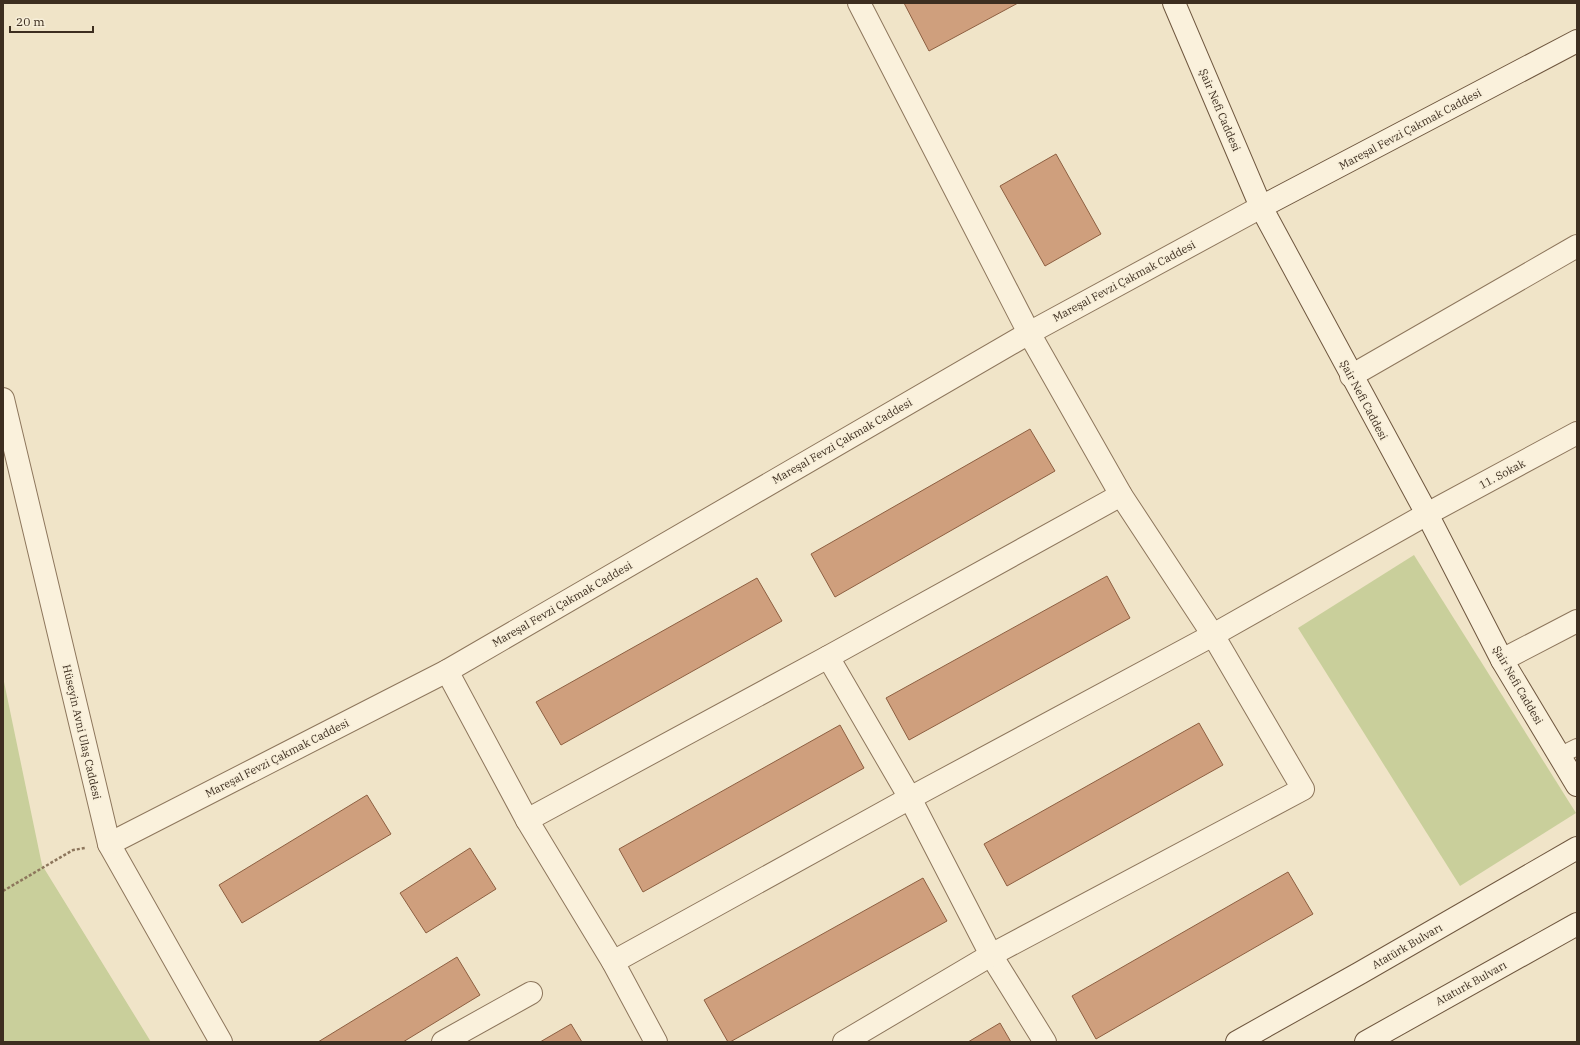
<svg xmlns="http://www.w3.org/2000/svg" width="1580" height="1045" viewBox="0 0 1580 1045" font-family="'IBM Plex Serif',serif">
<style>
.green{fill:#c9cf9b}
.building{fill:#cf9f7d;stroke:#8d5f41}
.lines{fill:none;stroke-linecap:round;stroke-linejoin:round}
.lane-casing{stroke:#8d765c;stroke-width:18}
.street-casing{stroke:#8d765c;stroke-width:24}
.secondary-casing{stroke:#6f573f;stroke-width:24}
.path{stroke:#8d765c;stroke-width:2.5;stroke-dasharray:3 2;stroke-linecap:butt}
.lane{stroke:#faf1dc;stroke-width:16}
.street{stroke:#faf1dc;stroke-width:22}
.secondary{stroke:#faf1dc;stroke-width:22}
.labels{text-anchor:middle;stroke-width:3;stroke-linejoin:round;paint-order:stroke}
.street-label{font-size:11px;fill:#3d2e20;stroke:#f7eed8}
</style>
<rect width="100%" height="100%" fill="#f0e4c8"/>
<g class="green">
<polygon points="1414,555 1576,813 1460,886 1298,628"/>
<polygon points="3,677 42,865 151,1042 3,1042"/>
</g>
<g class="building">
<polygon points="904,3 1018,3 929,51"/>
<polygon points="1056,154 1101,234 1045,266 1000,186"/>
<polygon points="1030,429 1055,471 835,597 811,554"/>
<polygon points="1107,576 1130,618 909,740 886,698"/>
<polygon points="757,578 782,621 561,745 536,702"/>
<polygon points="1199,723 1223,765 1007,886 984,844"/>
<polygon points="840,725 864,768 643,892 619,849"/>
<polygon points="367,795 391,834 242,923 219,885"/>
<polygon points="470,848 496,889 426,933 400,893"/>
<polygon points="1288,872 1313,914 1096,1039 1072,996"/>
<polygon points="923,878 947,921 730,1042 728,1042 704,1000"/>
<polygon points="457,957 480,995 403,1042 318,1042"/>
<polygon points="1000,1023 1011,1042 968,1042"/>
<polygon points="571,1024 582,1042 540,1042"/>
</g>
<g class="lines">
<g class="lane-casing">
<polyline id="lane" points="1559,756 1577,747"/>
</g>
<g class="street-casing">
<g id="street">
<polyline points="1351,376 1577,246"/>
<polyline points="3,399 109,844 221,1042"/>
<polyline points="828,657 910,798 991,955 1045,1042"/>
<polyline points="1502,660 1577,621"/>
<polyline points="447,671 527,820 613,962 656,1042"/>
<polyline points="527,820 828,657 1121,495"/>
<polyline points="109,844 447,671 1029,333 1261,207"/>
<polyline points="613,962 910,798 1213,635 1427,514 1577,433"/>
<polyline points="443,1042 531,993"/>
<polyline points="844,1042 991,955 1303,789 1213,635 1121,495 1029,333 859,3"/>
</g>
</g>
<g class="secondary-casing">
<g id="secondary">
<polyline points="1174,3 1261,207 1427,514 1502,660 1577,785"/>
<polyline points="1261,207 1577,41"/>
<polyline points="1237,1042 1360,973 1577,848"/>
<polyline points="1366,1042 1577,924"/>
</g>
</g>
<polyline class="path" points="3,891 73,850 85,848"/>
<use href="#lane" class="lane"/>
<use href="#street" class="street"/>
<use href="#secondary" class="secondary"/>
</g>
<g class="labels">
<g class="street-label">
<text transform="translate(1220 110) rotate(67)" y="4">Şair Nefi Caddesi</text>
<text transform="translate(1410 129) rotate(-28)" y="4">Mareşal Fevzi Çakmak Caddesi</text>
<text transform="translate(1124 281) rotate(-28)" y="4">Mareşal Fevzi Çakmak Caddesi</text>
<text transform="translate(1364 400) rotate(62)" y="4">Şair Nefi Caddesi</text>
<text transform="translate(842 441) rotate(-30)" y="4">Mareşal Fevzi Çakmak Caddesi</text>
<text transform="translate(1502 474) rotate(-28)" y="4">11. Sokak</text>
<text transform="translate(562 604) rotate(-30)" y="4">Mareşal Fevzi Çakmak Caddesi</text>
<text transform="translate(1518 685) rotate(60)" y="4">Şair Nefi Caddesi</text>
<text transform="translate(82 732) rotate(77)" y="4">Hüseyin Avni Ulaş Caddesi</text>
<text transform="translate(277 758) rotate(-27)" y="4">Mareşal Fevzi Çakmak Caddesi</text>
<text transform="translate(1407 946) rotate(-30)" y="4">Atatürk Bulvarı</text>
<text transform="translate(1471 983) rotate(-29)" y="4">Ataturk Bulvarı</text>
</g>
</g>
<rect width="1580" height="1045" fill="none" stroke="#3d2e20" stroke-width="8"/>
<path d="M10 26v6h83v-6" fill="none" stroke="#3d2e20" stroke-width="2"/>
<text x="16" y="26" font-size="12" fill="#3d2e20" stroke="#f7eed8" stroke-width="3" paint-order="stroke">20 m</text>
</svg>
